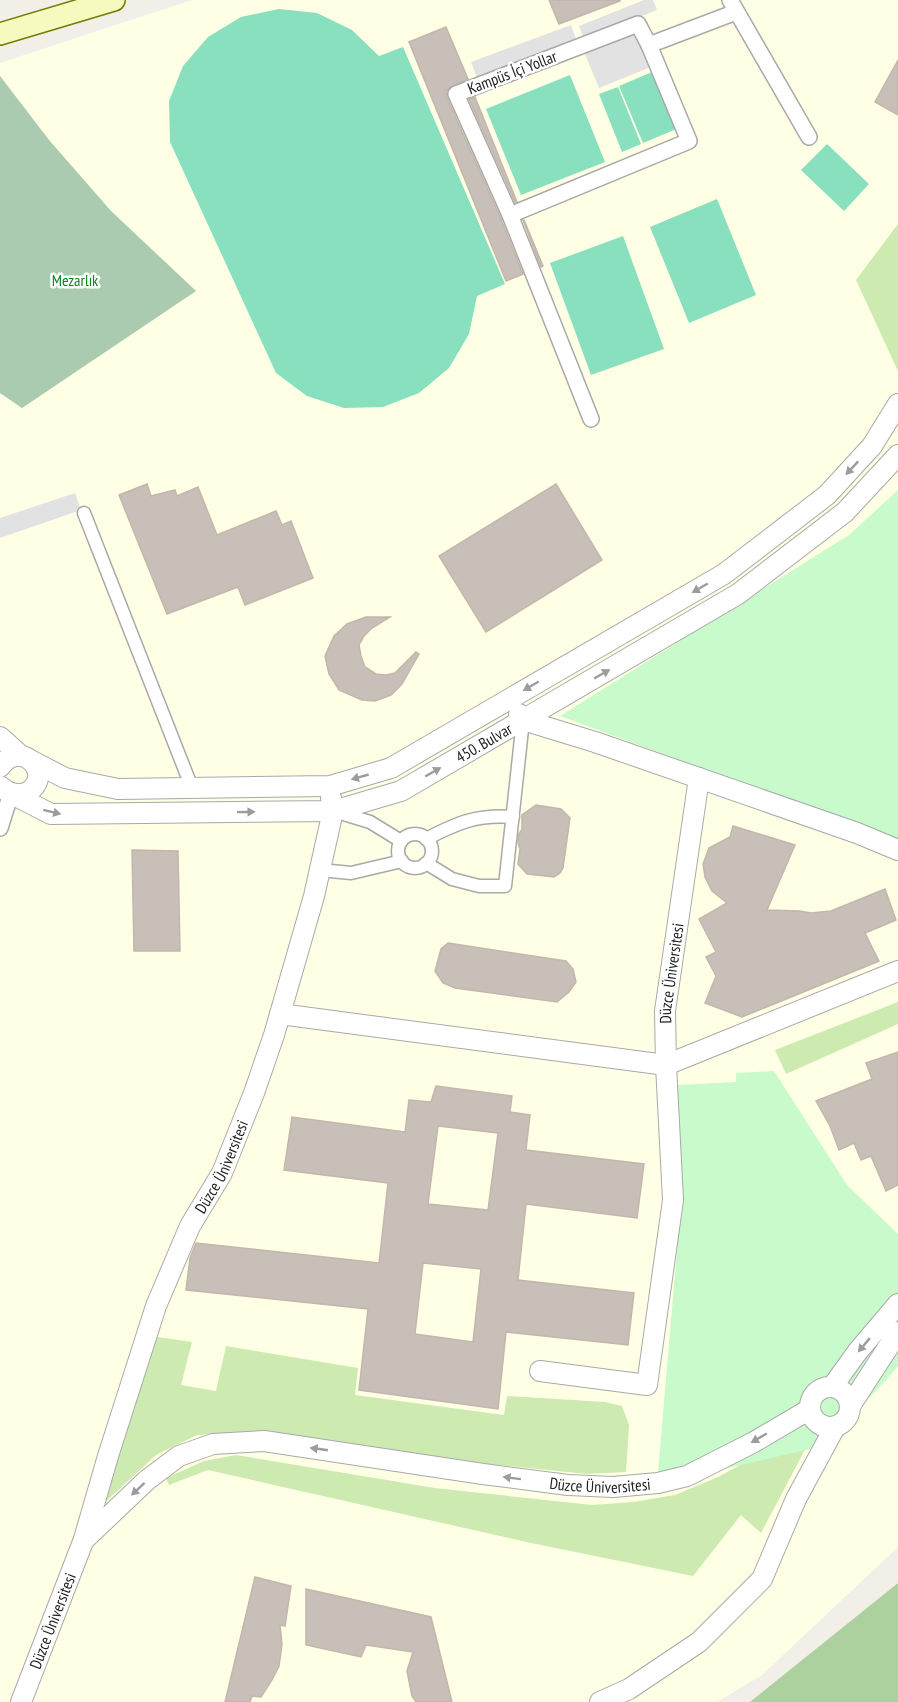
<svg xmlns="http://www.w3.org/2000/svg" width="898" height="1702" viewBox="0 0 898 1702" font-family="'PT Sans Narrow',sans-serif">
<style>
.education{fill:#ffffe5}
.grass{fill:#cdebb0}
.forest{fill:#add19e}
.cemetery{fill:#aacbaf}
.park{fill:#c8facc}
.pitch{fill:#88e0be}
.parking{fill:#e2e2e2}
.building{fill:#c7bfb8;stroke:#c4b6ab;stroke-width:1.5;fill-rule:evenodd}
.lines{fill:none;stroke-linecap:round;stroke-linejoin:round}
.pedestrian-casing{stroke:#a9a9a9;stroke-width:15}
.minor-casing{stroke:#a9a9a9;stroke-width:18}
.tertiary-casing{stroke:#a9a9a9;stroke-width:22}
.secondary-casing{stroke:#707d05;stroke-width:24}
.pedestrian{stroke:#fff;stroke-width:12}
.minor{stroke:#fff;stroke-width:15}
.tertiary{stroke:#fff;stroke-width:20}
.secondary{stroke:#f7fabf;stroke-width:21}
.oneway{fill:#9c9c9c}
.labels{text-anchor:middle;stroke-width:5;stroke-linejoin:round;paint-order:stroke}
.street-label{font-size:16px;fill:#222;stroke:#fff}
.park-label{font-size:16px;fill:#0c8416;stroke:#fff}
</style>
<rect width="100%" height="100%" fill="#f2efe9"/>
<polygon class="education" points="192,0 898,0 898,1547 762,1675 717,1702 0,1702 0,393 22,408 196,291 111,211 49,140 0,76 0,63"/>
<g class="grass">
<polygon points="898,224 898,371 856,280"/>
<polygon points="898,1002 898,1024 786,1074 775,1050"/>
<polygon points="151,1336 192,1342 181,1385 216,1391 226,1346 358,1368 355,1395 504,1415 507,1396 605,1402 622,1406 629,1425 626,1472 587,1474 459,1461 348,1446 257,1431 197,1435 156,1455 100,1507"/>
<polygon points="807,1446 761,1533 741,1515 693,1576 531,1543 208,1470 169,1485 166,1478 204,1461 236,1455 435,1488 592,1505 633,1502 675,1495 718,1477 753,1458"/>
</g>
<polygon class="forest" points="898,1583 898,1702 750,1702"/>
<polygon class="cemetery" points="0,76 49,140 111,211 196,291 22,408 0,393"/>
<g class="park">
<polygon points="898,490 898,840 560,716 849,535"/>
<polygon points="774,1071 847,1185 898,1234 898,1366 888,1378 824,1446 657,1484 680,1216 676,1085 736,1082 736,1073"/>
</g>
<g class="pitch">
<polygon points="279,9 317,13 352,30 379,56 403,47 505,284 477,296 469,334 449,368 419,393 383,407 344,408 307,396 276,373 170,142 169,101 183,66 208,37 241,17"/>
<polygon points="657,70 681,127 643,143 619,86"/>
<polygon points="570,75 605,162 521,195 486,109"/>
<polygon points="618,87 641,144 622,152 599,94"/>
<polygon points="827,144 869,184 844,211 801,170"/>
<polygon points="717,199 756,295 689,323 650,227"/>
<polygon points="623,236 664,349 591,375 550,263"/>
</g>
<g class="parking">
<polygon points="644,0 653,0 657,10 584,39 579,26"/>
<polygon points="571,25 577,42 477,78 471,62"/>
<polygon points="637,33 651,67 599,88 585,54"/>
<polygon points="75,493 81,510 0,538 0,518"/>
</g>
<g class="building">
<polygon points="549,0 619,0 620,1 559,24"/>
<polygon points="446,27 468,79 449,88 446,92 447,98 501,219 523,274 506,281 409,42"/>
<polygon points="898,60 898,115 875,102"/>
<polygon points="475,97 517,202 515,202 469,99"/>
<polygon points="523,220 524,220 543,266 541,267"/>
<polygon points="147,484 151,496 175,490 177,496 198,487 217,535 276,511 282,525 291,521 313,578 245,605 238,587 167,614 119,495"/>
<polygon points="556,484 602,560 486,632 439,556"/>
<polygon points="366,617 390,617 372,628 364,636 359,645 361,656 365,667 376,674 386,675 395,673 416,652 419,654 402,684 391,695 375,701 362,700 339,690 329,674 325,656 334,636 347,624"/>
<polygon points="536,805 561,809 570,818 563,868 560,873 554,877 527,874 518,864 520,849 518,843 519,834 522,829 522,815"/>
<polygon points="733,826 795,845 767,910 800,911 811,913 831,911 885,889 896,920 865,933 879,961 742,1017 705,1003 716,976 706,957 716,952 699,919 727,903 712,891 705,877 703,864 709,848 730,837"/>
<polygon points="132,850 178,851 180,951 134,951"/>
<polygon points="448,943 566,961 573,969 576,982 569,992 557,1002 455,988 443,983 435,971 441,949"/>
<polygon points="898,1052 898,1185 886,1191 871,1156 861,1160 854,1143 839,1150 830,1126 816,1101 872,1079 866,1063"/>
<path d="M436 1086 512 1096 510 1112 530 1115 526 1150 644 1164 637 1218 526 1204 518 1280 634 1293 628 1345 506 1332 498 1409 359 1390 368 1309 186 1290 190 1258 196 1243 379 1263 388 1183 284 1170 292 1117 405 1132 409 1100 431 1102ZM438 1126 498 1133 488 1210 428 1204ZM423 1263 481 1269 473 1342 415 1334Z"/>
<polygon points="255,1577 291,1586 285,1626 280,1625 282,1644 279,1666 272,1680 261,1697 252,1696 250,1702 225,1702"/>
<polygon points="306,1589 431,1617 452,1702 416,1702 412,1696 407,1671 413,1652 366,1645 361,1657 306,1645"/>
</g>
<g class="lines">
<g class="pedestrian-casing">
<g id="pedestrian">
<polyline points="84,513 192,788"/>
<polyline points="337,812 370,822 401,841"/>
<circle cx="415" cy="851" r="17"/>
<path d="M426 839C457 823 477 814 513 817"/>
<polyline points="426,863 452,879 479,886 505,886 523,720"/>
<polyline points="320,870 351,873 402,861"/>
</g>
</g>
<g class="minor-casing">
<g id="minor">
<polyline points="730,0 809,137"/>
<polyline points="510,215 689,141 649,45"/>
<polyline points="591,419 510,215 456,94 638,24 649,45 736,12"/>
<polyline points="0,828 11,793"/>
</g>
</g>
<g class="tertiary-casing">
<g id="tertiary">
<polyline points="519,714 523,720 595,742 857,833 898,850"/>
<polyline points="0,737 21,756"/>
<polyline points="32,761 65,778 118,789 330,786 391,768 724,574 827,495 872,446 898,404"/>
<path d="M0 767C18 740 51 768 33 788 27 795 19 795 11 793"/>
<path id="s1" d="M0 786 8 792 51 814 333 811 401 791 738 594 845 512 898 455"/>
<polyline points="280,1014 666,1065 898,971"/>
<path id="s2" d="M540 1371 647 1385 673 1200 666 1065 665 1011 699 778"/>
<polyline points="832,1387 858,1351 898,1304"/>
<circle cx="830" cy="1407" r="20"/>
<polyline points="850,1406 898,1332"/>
<path id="s3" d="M85 1539 147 1480 179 1456 213 1444 264 1441 483 1474 568 1485 613 1487 658 1483 687 1476 754 1442 810 1409"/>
<path id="s4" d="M21 1702 84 1539 108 1456 156 1306 190 1226 222 1173 254 1093 274 1035 314 896 333 811 331 798"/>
<polyline points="600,1702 629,1689 699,1642 762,1579 796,1499 835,1427"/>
</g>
</g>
<g class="secondary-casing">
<polyline id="secondary" points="0,34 114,0"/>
</g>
<use href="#pedestrian" class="pedestrian"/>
<use href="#minor" class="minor"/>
<use href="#tertiary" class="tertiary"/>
<use href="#secondary" class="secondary"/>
</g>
<defs><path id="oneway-solid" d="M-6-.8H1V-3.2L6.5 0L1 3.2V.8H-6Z" transform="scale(1.5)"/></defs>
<g class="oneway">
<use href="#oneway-solid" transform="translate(852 468) rotate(133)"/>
<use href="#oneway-solid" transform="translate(700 588) rotate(150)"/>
<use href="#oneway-solid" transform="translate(602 674) rotate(-30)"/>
<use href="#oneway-solid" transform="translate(531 686) rotate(150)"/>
<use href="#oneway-solid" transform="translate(433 772) rotate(-30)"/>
<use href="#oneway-solid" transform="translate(360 777) rotate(164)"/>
<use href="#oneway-solid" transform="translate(52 812) rotate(14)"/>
<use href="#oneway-solid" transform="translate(246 812) rotate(-1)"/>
<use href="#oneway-solid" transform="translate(864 1345) rotate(130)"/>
<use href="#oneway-solid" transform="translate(759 1438) rotate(150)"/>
<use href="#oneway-solid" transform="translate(319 1449) rotate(-172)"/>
<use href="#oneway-solid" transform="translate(512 1478) rotate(-173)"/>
<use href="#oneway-solid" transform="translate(138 1489) rotate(137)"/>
</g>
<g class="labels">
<g class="street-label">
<text transform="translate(512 72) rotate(-21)" y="6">Kampüs İçi Yollar</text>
<text dy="6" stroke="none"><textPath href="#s1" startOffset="507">450. Bulvar</textPath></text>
<text dy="6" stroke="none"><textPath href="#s2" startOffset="522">Düzce Üniversitesi</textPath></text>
<text dy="6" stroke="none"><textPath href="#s4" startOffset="573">Düzce Üniversitesi</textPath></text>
<text dy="6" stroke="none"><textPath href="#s3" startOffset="552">Düzce Üniversitesi</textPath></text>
<text dy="6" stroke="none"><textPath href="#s4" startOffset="87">Düzce Üniversitesi</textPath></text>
</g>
<g class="park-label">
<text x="75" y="286">Mezarlık</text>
</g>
</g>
</svg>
